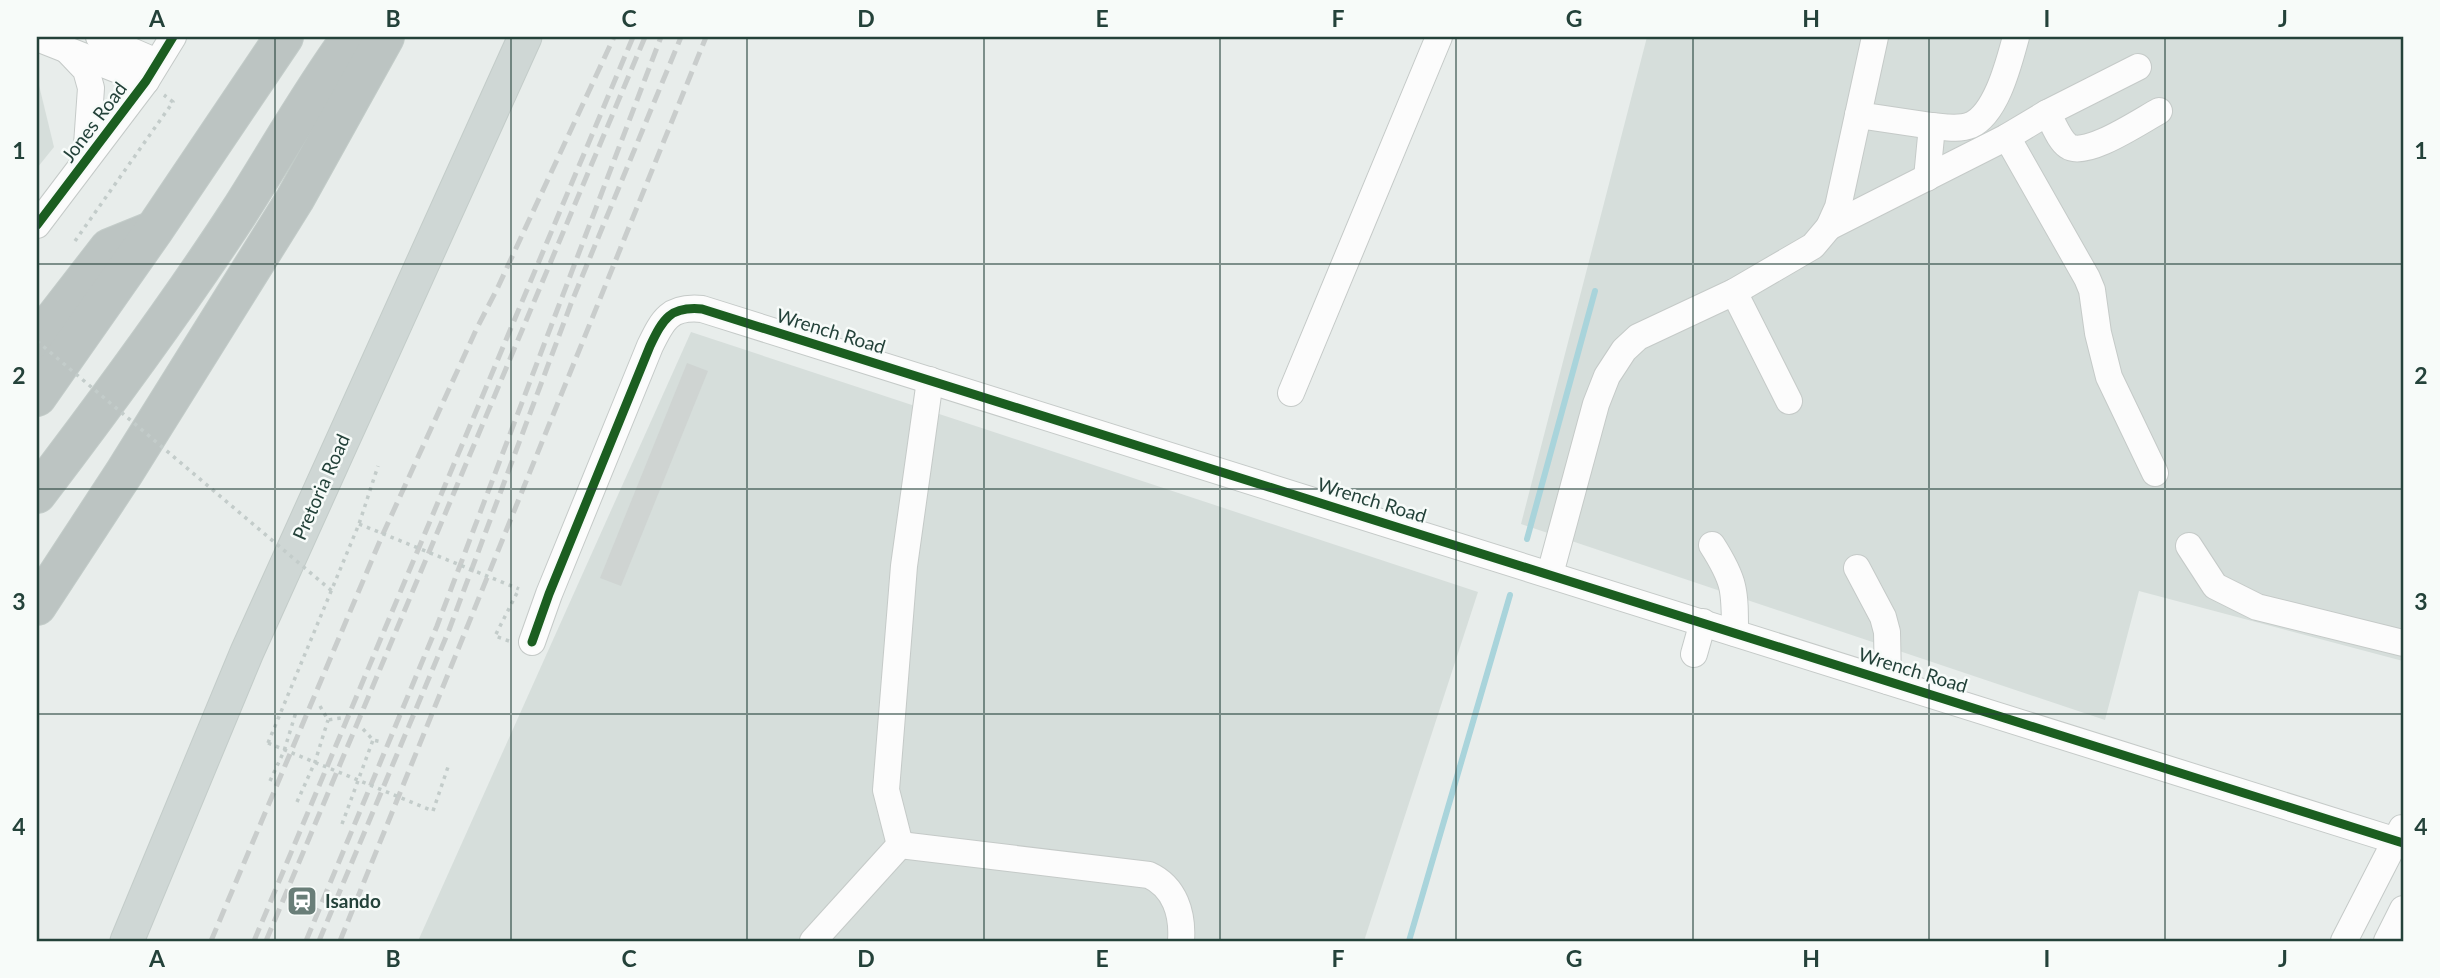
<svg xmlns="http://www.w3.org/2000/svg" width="2440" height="978" viewBox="0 0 2440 978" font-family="Lato,sans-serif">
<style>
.built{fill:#d6dedb}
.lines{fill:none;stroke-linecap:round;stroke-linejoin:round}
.stream{stroke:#a9d4db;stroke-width:6}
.building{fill:#cfd4d2}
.minor-casing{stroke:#c5cac8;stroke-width:28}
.major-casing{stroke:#c3ccc9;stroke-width:35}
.highway-casing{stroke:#c3ccc9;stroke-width:40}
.path{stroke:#c3ccca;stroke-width:3.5;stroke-dasharray:3.5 5;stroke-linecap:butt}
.minor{stroke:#fcfcfc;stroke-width:26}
.major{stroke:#cfd7d5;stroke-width:33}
.highway{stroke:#bcc4c2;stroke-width:38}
.rail{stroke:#c9cdcc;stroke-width:5;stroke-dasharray:14 7;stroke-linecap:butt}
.path-bridge{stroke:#c3ccca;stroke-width:3.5;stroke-dasharray:3.5 5;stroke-linecap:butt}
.cycleway-casing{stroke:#f7fbf9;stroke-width:13}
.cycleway{stroke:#1b5e20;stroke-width:9}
.grid{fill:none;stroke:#24423a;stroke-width:2;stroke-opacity:0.55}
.labels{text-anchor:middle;stroke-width:5;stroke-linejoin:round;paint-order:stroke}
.street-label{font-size:19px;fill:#24423a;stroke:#f7fbf9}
.poi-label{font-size:19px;font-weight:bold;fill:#24423a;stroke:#f7fbf9;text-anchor:start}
.neatline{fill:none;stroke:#24423a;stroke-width:2.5}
.grid-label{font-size:23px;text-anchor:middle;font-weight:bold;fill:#24423a}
</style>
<rect width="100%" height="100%" fill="#e8edeb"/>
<g class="built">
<polygon points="1647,37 2403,37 2403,661 2139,591 2105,720 1521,524"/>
<polygon points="37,77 54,147 37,168"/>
<polygon points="691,332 1478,592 1364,941 418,941"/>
</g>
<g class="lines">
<g class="stream">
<polyline points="1527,539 1595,291"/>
<polyline points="1409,941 1510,595"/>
</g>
</g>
<polygon class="building" points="687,363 708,371 621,586 600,578"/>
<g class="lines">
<g class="minor-casing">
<g id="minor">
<polyline points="99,37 157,62"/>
<polyline points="37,38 146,81"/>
<polyline points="67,50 86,70 91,88 86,159"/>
<polyline points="2047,113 2138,67"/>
<polyline points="1858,115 1932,126 1927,178"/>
<path d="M1932 126C1944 127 1959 130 1971 125 1997 113 2009 62 2016 37"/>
<polyline points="2007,137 2087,278 2092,290 2098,333 2109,377 2155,473"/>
<polyline points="37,225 146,81 173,37"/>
<path d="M1829 227 2007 137 2047 113C2053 122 2059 140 2068 146 2085 159 2142 120 2159 111"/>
<polyline points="1734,292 1789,401"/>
<polyline points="1291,393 1439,37"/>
<path d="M1712 545C1735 581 1735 590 1735 633"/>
<polyline points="2189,546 2215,586 2257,607 2403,643"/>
<polyline points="1857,568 1883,617 1887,632 1888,681"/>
<polyline points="1550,574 1596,404 1607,376 1624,350 1638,337 1734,292 1813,246 1829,227 1838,207 1875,37"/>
<path d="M532 642 549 594 650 346C663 319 670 306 702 309L2403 843"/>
<polyline points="1694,654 1703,622"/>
<polyline points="900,845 886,790 904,566 930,380"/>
<path d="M900 845 1149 875C1175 887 1183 914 1181 941"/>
<polyline points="813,941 900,845"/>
<polyline points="2344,941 2402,828"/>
<polyline points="2387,941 2403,909"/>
</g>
</g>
<g class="major-casing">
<polyline id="major" points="127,941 247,652 525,37"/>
</g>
<g class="highway-casing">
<g id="highway">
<polyline points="37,341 109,248 151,231"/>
<polyline points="37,397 154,230 284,37"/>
<path d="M37 494C107 402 176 309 239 212 276 154 310 93 351 37"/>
<polyline points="37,606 124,473 295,199 385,37"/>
</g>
</g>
<g class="path">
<polyline points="75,241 173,102 164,95"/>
<polyline points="509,641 495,636 519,589"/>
<polyline points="320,706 328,720 341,718"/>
<polyline points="363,729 373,740 382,742"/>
<polyline points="268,743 359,524 378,466"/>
<polyline points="270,781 284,751 296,712"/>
<polyline points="297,802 315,762 328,720"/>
<polyline points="433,811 449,764"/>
<polyline points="342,824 373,740"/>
</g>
<use href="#minor" class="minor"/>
<use href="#major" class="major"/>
<use href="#highway" class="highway"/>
<g class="rail">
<polyline points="211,941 382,536 476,330 498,287 614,37"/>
<polyline points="254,941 633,37"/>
<polyline points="266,941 645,37"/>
<polyline points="306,941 437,626 661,37"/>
<polyline points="319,941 449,630 572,301 681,37"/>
<polyline points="340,941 706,37"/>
</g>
<g class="path-bridge">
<polyline points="37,341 332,591"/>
<polyline points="359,524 519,589"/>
<polyline points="268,743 433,811"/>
</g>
<g class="cycleway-casing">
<g id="cycleway">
<polyline points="37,225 146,81 173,37"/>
<path d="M532 642 549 594 650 346C663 319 670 306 702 309L2403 843"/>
</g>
</g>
<use href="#cycleway" class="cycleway"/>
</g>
<path class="grid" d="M275 37V941M511 37V941M747 37V941M984 37V941M1220 37V941M1456 37V941M1693 37V941M1929 37V941M2165 37V941M37 264H2403M37 489H2403M37 714H2403"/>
<defs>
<g id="station-square" transform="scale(1.575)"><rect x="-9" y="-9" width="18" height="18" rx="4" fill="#697e78" stroke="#f7fbf9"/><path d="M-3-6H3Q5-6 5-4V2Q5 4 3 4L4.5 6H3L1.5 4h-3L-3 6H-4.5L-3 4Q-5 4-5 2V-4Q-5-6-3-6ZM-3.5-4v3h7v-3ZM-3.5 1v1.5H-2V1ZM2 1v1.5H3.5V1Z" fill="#fff"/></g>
</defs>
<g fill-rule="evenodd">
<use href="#station-square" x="302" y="901"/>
</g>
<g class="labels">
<g class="street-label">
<text transform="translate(94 122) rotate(-53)" y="7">Jones Road</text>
<text transform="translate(831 331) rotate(17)" y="7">Wrench Road</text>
<text transform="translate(321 487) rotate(-66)" y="7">Pretoria Road</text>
<text transform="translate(1372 500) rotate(17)" y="7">Wrench Road</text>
<text transform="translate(1913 670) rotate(17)" y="7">Wrench Road</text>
</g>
<g class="poi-label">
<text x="325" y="908">Isando</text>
</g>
</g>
<rect width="2440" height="978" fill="none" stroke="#f7fbf9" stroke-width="77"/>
<rect x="38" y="38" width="2364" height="902" class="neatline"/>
<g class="grid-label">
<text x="157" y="27">A</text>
<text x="393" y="27">B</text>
<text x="629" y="27">C</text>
<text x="866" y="27">D</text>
<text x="1102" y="27">E</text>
<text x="1338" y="27">F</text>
<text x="1574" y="27">G</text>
<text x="1811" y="27">H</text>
<text x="2047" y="27">I</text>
<text x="2283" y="27">J</text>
<text x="19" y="159">1</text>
<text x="2421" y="159">1</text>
<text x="19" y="384">2</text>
<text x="2421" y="384">2</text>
<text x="19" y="610">3</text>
<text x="2421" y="610">3</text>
<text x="19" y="835">4</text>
<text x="2421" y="835">4</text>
<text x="157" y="967">A</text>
<text x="393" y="967">B</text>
<text x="629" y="967">C</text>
<text x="866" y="967">D</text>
<text x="1102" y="967">E</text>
<text x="1338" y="967">F</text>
<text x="1574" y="967">G</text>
<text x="1811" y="967">H</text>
<text x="2047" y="967">I</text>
<text x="2283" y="967">J</text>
</g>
</svg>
